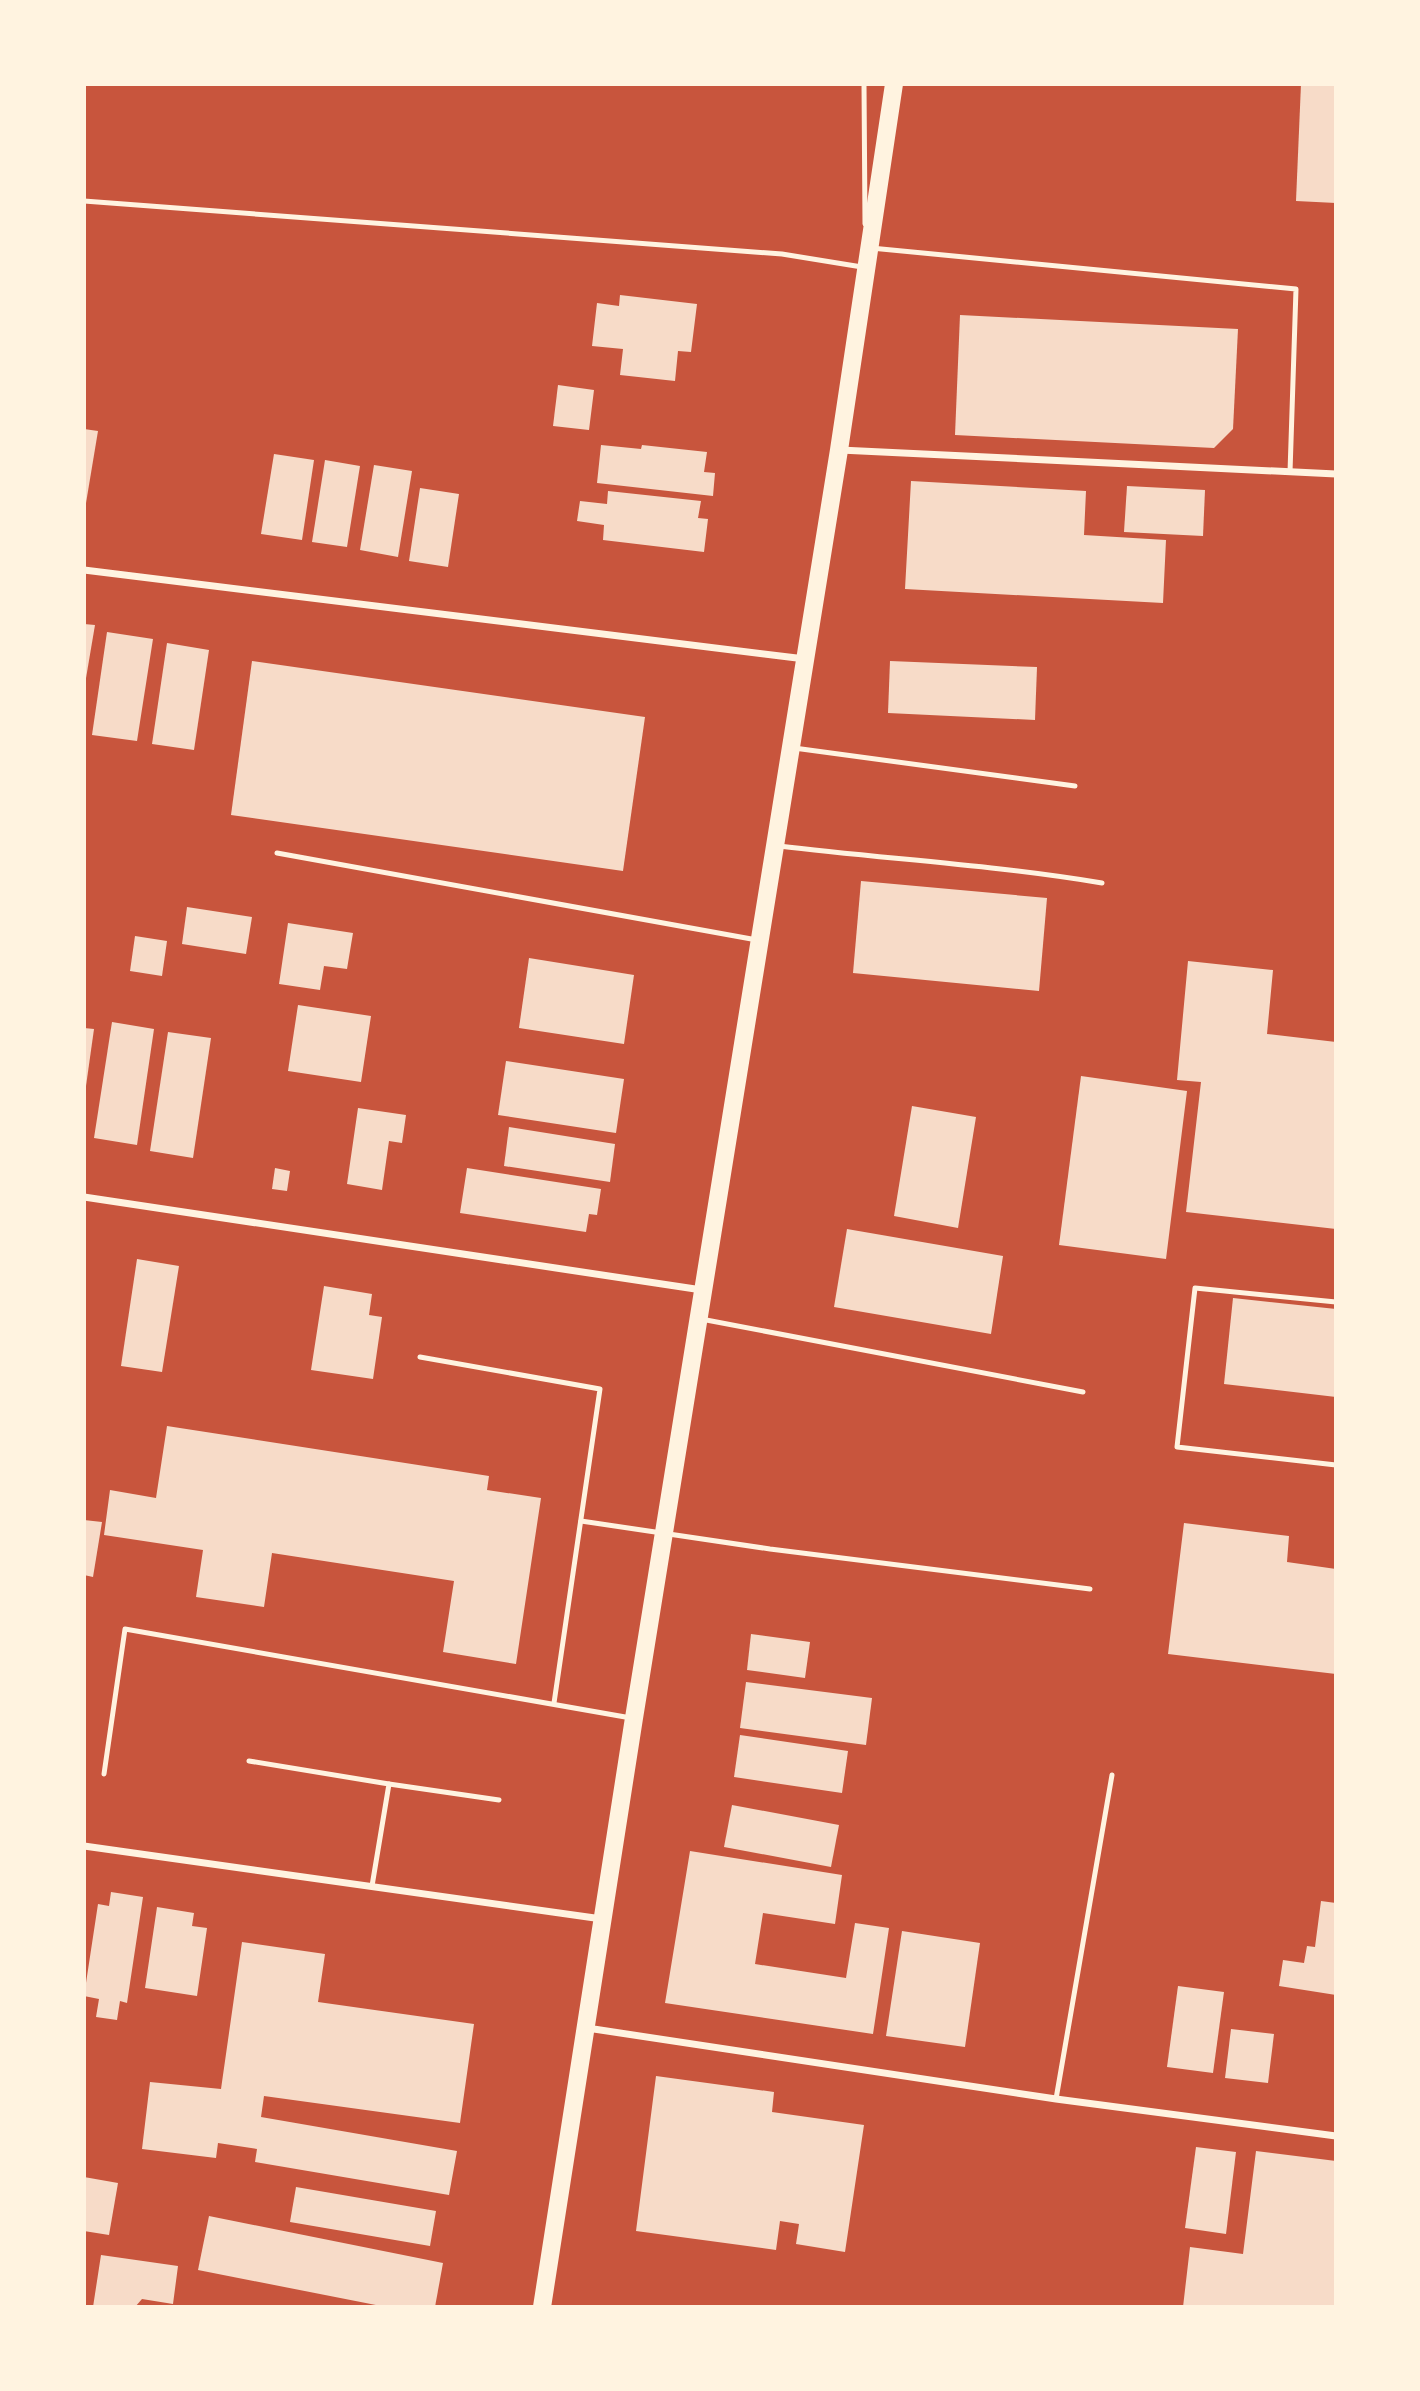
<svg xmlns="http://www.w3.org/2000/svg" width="1420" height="2391" viewBox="0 0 1420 2391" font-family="Overpass,sans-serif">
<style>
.building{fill:#f7dbc8}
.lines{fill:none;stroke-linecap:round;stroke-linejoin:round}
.service{stroke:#fff3e0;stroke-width:5}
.minor{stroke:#fff3e0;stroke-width:7}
.primary{stroke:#fff3e0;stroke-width:18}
</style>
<rect width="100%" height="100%" fill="#c8553d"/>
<g class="building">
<polygon points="1301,84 1336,84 1336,203 1296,201"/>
<polygon points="620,295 697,304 691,352 678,351 675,381 620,375 623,349 592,346 597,303 619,306"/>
<polygon points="960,315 1238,329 1233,429 1214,448 955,435"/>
<polygon points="558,385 594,390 589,430 553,426"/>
<polygon points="84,429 98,431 86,503 84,503"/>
<polygon points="601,445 641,449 642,445 707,452 704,472 715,473 713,496 597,483"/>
<polygon points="274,454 314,460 302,540 261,534"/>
<polygon points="325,460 360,466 347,547 312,542"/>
<polygon points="374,465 412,471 398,557 360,550"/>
<polygon points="911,481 1086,491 1084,535 1166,540 1163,603 905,589"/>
<polygon points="1127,486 1205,490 1203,536 1124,532"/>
<polygon points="420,488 459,494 448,567 409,561"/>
<polygon points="608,491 701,501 698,518 708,519 704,552 603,540 604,525 577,521 580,501 607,504"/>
<polygon points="84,624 95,625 85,684 84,684"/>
<polygon points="107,632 153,639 137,741 92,735"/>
<polygon points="167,643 209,650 194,750 152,744"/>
<polygon points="252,661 645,717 623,871 231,815"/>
<polygon points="890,661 1037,667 1035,720 888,713"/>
<polygon points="861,881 1047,898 1039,991 853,973"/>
<polygon points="187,907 252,917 246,954 182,944"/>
<polygon points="288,923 353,933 347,969 324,966 320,990 279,984"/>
<polygon points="135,936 167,941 162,976 130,971"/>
<polygon points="529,958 634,975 624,1044 519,1028"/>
<polygon points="1188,961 1273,970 1267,1034 1336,1042 1336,1229 1186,1212 1201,1082 1177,1080"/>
<polygon points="298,1005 371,1016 361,1082 288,1071"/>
<polygon points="112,1022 154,1029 137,1145 94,1138"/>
<polygon points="84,1028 94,1029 86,1086 84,1085"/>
<polygon points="168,1032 211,1038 193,1158 150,1151"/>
<polygon points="506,1061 624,1079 616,1133 498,1115"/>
<polygon points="1081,1076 1187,1091 1166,1259 1059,1245"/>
<polygon points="912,1106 976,1117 958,1228 894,1216"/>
<polygon points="358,1108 406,1115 402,1143 389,1141 382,1190 347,1184"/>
<polygon points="509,1127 615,1144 610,1182 504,1166"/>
<polygon points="275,1168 290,1171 287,1191 272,1189"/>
<polygon points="467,1168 601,1189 597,1215 589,1214 586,1232 460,1213"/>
<polygon points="847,1229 1003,1256 991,1334 834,1307"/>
<polygon points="137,1259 179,1266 162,1372 121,1366"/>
<polygon points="324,1286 372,1294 369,1315 382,1317 373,1379 311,1370"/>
<polygon points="1233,1298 1336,1309 1336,1397 1224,1384"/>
<polygon points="167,1426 489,1476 487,1490 541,1498 516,1664 443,1652 454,1581 272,1553 264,1607 196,1597 203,1550 104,1535 110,1490 156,1498"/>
<polygon points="84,1520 102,1522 93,1577 84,1575"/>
<polygon points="1184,1523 1289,1536 1287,1562 1336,1569 1336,1674 1168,1654"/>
<polygon points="751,1634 810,1642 805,1678 747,1670"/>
<polygon points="746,1682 872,1698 866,1745 740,1728"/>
<polygon points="740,1735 848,1751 842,1793 734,1777"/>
<polygon points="732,1805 839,1825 831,1867 724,1847"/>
<polygon points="690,1851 842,1875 835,1924 763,1913 755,1964 846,1978 855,1923 889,1928 873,2034 665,2003"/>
<polygon points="111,1892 143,1897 127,2003 120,2001 117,2020 96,2017 99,1999 84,1996 98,1904 109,1906"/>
<polygon points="1321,1901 1336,1903 1336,1995 1279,1986 1283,1960 1304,1963 1307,1946 1315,1947"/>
<polygon points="157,1907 194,1913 192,1926 207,1928 197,1996 145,1988"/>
<polygon points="902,1931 980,1943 965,2047 886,2036"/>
<polygon points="242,1942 325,1954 318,2002 474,2024 460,2123 264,2096 261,2117 457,2151 449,2195 255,2162 257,2149 218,2143 216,2158 142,2149 150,2082 221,2089"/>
<polygon points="1178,1986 1224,1992 1213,2073 1167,2067"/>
<polygon points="1231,2029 1274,2034 1268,2083 1225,2078"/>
<polygon points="656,2076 774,2092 772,2112 864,2125 845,2252 796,2244 799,2224 780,2221 776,2250 636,2231"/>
<polygon points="1196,2147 1236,2152 1226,2234 1185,2228"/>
<polygon points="1256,2151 1336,2161 1336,2307 1183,2307 1190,2247 1243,2254"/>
<polygon points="84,2177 118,2183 109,2235 84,2231"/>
<polygon points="296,2187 436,2211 430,2246 290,2222"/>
<polygon points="209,2216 443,2263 435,2307 386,2307 198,2270"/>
<polygon points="101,2255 178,2266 173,2304 142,2299 135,2307 93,2307"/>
</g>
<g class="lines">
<g class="service">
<polyline points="864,84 865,224"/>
<polyline points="84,201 782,254 862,267"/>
<polyline points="871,248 1296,289 1290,472"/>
<polyline points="794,748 1075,786"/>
<path d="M779 846C886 859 995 865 1102 883"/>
<polyline points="277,853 757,940"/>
<polyline points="1336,1302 1195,1288 1177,1447 1336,1465"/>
<polyline points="701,1319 1083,1392"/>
<polyline points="420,1357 600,1389 554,1703"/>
<polyline points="581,1521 770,1549 1090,1589"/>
<polyline points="249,1761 389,1784 372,1886"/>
<polyline points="104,1774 125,1629 631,1718"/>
<polyline points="389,1784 499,1800"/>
<polyline points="1056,2099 1112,1775"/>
</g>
<g class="minor">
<polyline points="840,450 1336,474"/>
<polyline points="84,570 805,659"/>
<polyline points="84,1197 702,1290"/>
<polyline points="84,1846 602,1919"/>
<polyline points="587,2028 1056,2099 1336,2136"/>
</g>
<polyline class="primary" points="542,2307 634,1718 839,450 894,84"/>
</g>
<rect width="1420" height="2391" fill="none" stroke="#fff3e0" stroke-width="172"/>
</svg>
